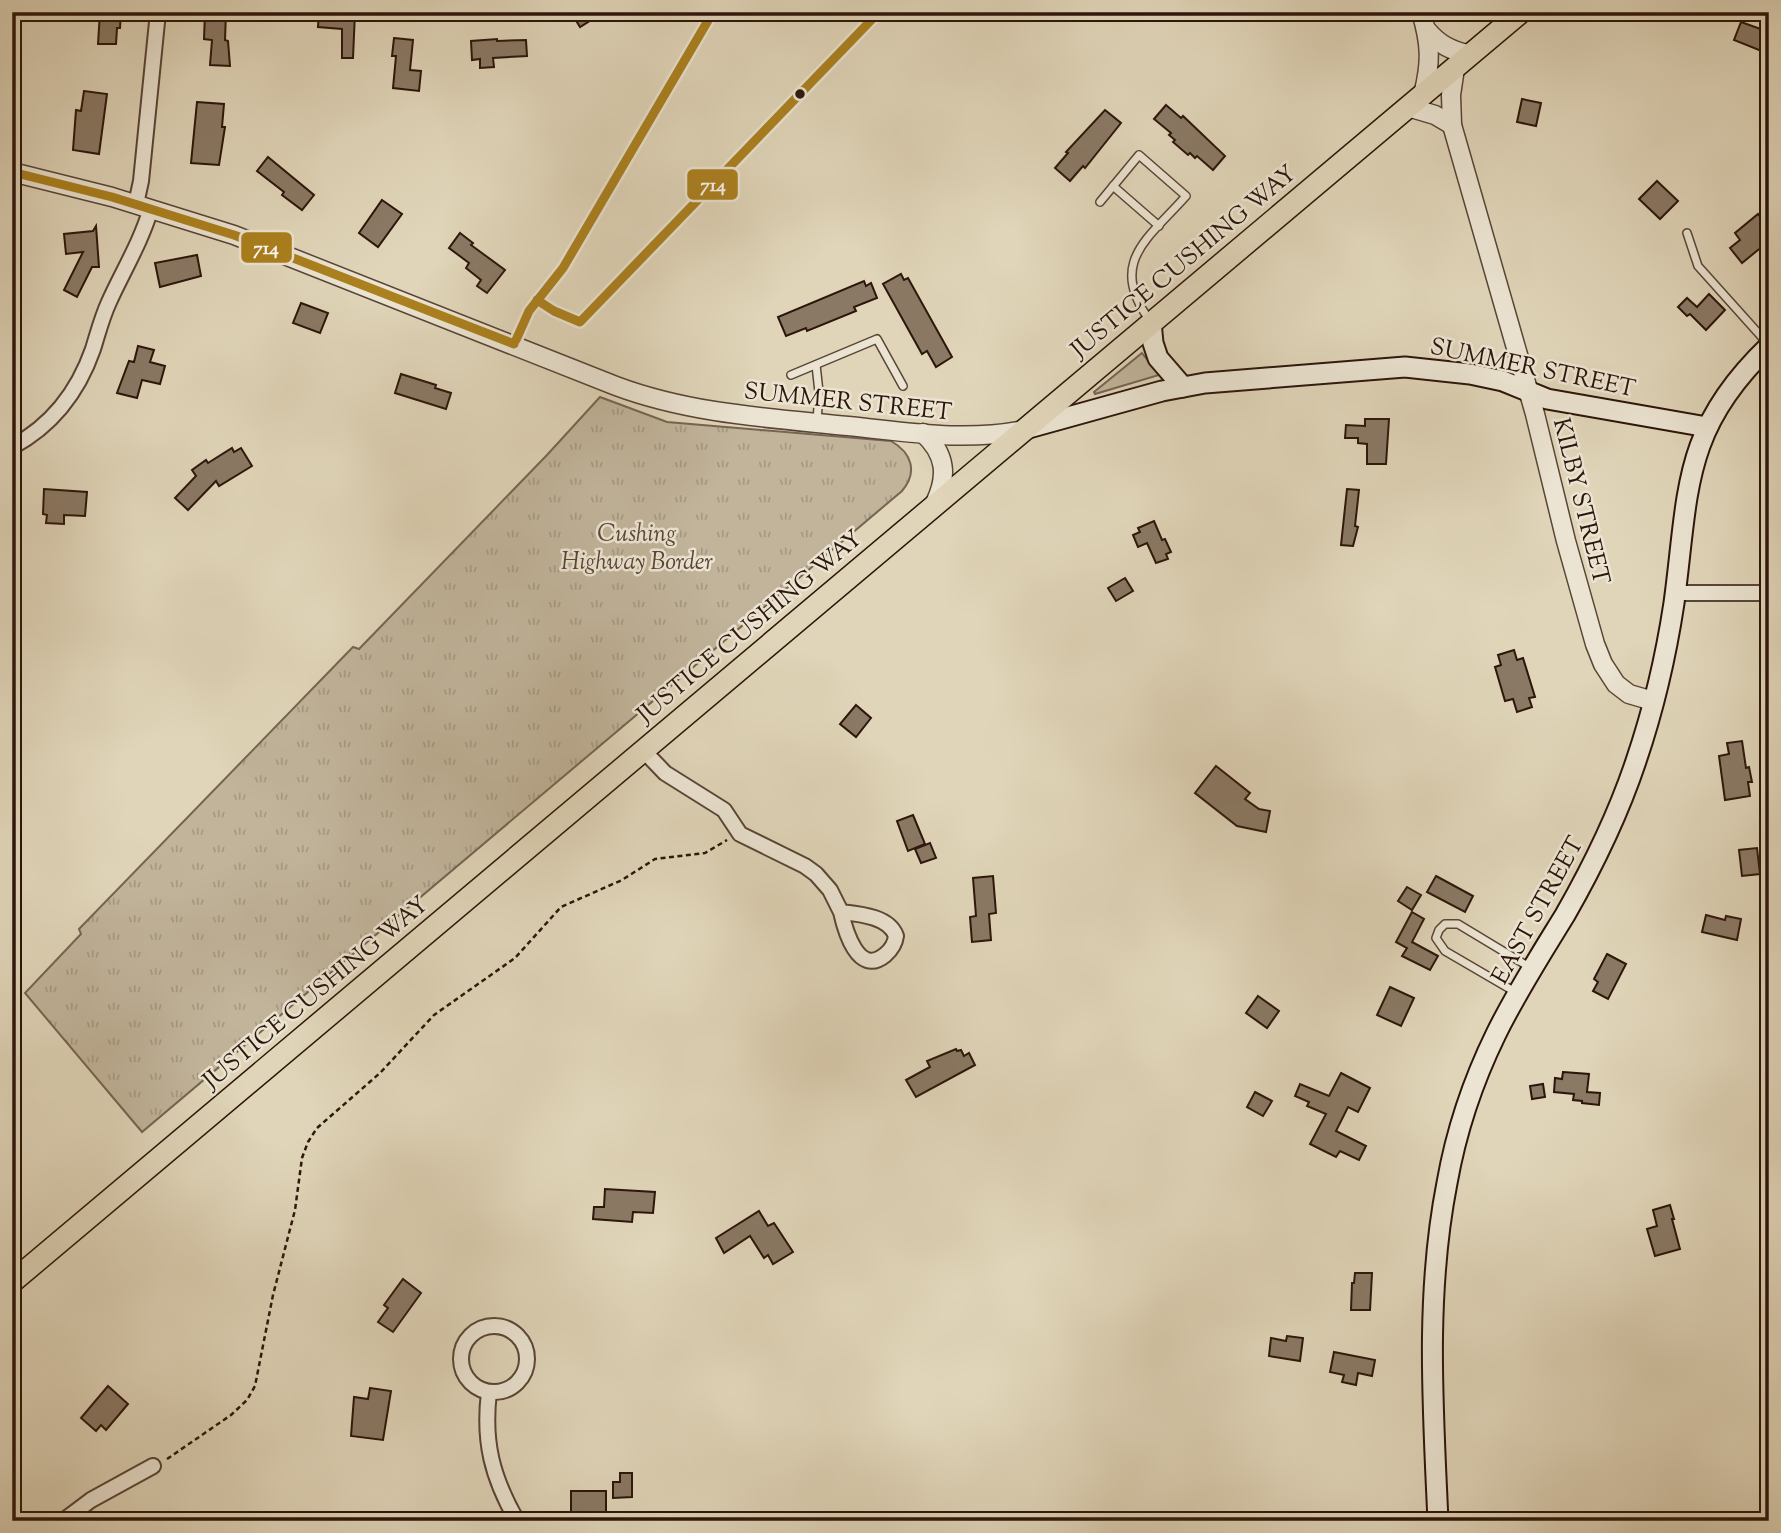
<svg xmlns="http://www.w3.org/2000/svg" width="1781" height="1533" viewBox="0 0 1781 1533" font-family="'Sorts Mill Goudy',serif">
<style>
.grass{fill:#c1b49b;stroke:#766452;stroke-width:2}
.park{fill:url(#park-tufts);stroke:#766452;stroke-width:2}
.building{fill:#8a7965;stroke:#2c150a;stroke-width:2}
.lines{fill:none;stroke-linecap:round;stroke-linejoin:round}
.service-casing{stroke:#594536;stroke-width:10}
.minor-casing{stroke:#594536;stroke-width:18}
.tertiary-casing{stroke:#594536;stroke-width:21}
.secondary-casing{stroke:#2c150a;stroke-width:23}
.primary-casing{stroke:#2c150a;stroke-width:24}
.path{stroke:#2c150a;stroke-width:2.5;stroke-dasharray:5 3.5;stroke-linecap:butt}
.service{stroke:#ebe4d2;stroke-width:7}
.minor{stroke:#ebe4d2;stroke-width:14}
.tertiary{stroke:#ebe4d2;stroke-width:18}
.secondary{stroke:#ebe4d2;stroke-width:19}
.primary{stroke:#e0d5b9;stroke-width:21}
.bus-1-casing{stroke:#ebe4d2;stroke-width:14}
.bus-1{stroke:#ab801e;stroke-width:9}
.bus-dot{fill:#2c150a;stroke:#ebe4d2;stroke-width:2.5}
.labels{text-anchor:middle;stroke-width:5;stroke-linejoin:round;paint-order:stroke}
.street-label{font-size:24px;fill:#2c150a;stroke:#ebe4d2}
.park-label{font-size:24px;font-style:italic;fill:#594536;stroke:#ebe4d2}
.line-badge{stroke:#ebe4d2;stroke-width:2.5}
.badge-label{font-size:19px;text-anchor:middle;font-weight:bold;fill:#fff}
</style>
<defs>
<pattern id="park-tufts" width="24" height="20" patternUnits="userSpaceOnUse" patternTransform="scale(1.75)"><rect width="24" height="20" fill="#c1b49b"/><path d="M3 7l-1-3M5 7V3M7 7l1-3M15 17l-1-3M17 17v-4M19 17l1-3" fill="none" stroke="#a69a84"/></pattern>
</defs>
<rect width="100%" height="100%" fill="#e0d5b9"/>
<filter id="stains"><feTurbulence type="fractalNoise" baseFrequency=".00286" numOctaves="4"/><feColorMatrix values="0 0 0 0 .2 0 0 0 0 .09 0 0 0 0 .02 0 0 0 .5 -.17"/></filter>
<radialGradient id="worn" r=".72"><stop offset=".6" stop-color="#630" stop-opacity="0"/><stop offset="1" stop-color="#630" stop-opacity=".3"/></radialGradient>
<polygon class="grass" points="1142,353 1159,375 1095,394 1094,392"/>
<path class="park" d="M600 397 667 422 891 441C912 453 918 472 902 491L142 1132 25 993 81 934 79 929 353 647 359 649 547 455Z"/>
<g class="building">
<polygon points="100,12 121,12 120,28 117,28 116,44 98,44"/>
<polygon points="205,12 226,12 225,40 228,41 230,66 210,65 212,40 204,39"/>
<polygon points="319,12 355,12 353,58 342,58 342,29 318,27"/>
<polygon points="571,12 604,12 580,27"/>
<polygon points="1741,22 1769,32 1769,54 1734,40"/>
<polygon points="394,38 413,40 410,70 421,71 419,91 393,88 396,56 392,56"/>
<polygon points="497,39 497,41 526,40 527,56 493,58 494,67 480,68 480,59 472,60 471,41"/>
<polygon points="84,91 107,94 99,154 73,150 76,110 81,111"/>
<polygon points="1522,99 1541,103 1536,126 1517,122"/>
<polygon points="197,102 224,104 222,127 225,127 219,165 191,163"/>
<polygon points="1166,105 1181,118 1183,116 1225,156 1213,170 1197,156 1195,158 1190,153 1188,155 1173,142 1175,140 1169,135 1171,133 1154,119"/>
<polygon points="1105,110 1121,123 1085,168 1083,166 1070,181 1055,168 1068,153 1066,152"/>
<polygon points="268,157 314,195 302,210 282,195 284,192 257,171"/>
<polygon points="1657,181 1678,201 1660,219 1639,199"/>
<polygon points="382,200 402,214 378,247 359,233"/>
<polygon points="1758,214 1769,227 1769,241 1742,263 1730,248 1740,240 1735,233"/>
<polygon points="96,226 99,267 92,267 77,297 64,290 83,252 66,254 64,234 93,231"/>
<polygon points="460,233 473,243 471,245 505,270 487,293 477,286 481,280 466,268 469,263 449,248"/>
<polygon points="197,255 201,276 160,287 155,263"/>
<polygon points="901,274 904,280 908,278 952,357 936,367 927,351 922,354 883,284"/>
<polygon points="864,281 866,286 871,283 877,298 854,307 856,311 807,331 806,328 786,336 778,317"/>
<polygon points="1709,294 1725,310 1706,330 1690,314 1687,316 1678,307 1687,298 1697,307"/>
<polygon points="301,303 328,313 320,333 293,323"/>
<polygon points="138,346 154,350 150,362 165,366 160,384 142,380 137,398 117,393 129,361 134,362"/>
<polygon points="401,374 436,385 435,388 451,393 446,409 395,393"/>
<polygon points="1365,419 1389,419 1386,464 1367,464 1367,444 1358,443 1358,438 1345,438 1346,425 1365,426"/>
<polygon points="232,448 234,452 241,448 252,466 219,486 216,481 188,510 175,498 196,476 192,470 206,460 208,463"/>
<polygon points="44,489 87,492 85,516 64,515 64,524 46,523 47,515 43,514"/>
<polygon points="1347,489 1359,490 1355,526 1358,527 1353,546 1341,545"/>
<polygon points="1154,521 1162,540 1165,539 1171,552 1166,554 1168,559 1156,563 1147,543 1138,547 1133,535 1140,532 1138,528"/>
<polygon points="1125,578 1133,591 1116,601 1108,588"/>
<polygon points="1514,650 1517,660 1523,658 1535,697 1529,698 1532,707 1517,712 1513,699 1505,701 1495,667 1501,665 1498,655"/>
<polygon points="856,705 871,718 856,737 840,724"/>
<polygon points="1742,741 1746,768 1749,767 1752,782 1748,782 1750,796 1725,800 1719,756 1729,754 1727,743"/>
<polygon points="1216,766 1250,793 1245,799 1259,809 1270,811 1266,832 1237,826 1195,793"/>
<polygon points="913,815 925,844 908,851 897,821"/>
<polygon points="930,843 936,858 921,863 915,849"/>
<polygon points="1757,848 1760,874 1742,876 1739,850"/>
<polygon points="993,876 996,913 989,914 991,940 972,942 970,917 976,916 973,878"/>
<polygon points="1436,876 1473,896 1465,912 1427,892"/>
<polygon points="1407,887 1421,895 1412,910 1398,901"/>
<polygon points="1412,912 1424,919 1412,942 1438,956 1430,970 1402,956 1407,948 1396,942"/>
<polygon points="1706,915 1725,920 1726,916 1741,919 1737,940 1702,932"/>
<polygon points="1607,954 1626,964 1608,999 1593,991 1598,982 1594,979"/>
<polygon points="1390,987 1414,998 1401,1026 1377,1015"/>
<polygon points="1258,996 1279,1011 1267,1028 1246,1013"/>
<polygon points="956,1049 957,1051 961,1050 964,1056 969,1053 975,1065 916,1097 906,1080 930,1067 927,1061"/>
<polygon points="1563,1072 1589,1074 1587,1092 1600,1093 1599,1105 1582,1103 1582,1101 1573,1100 1574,1094 1554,1092 1555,1078 1562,1079"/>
<polygon points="1341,1073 1370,1088 1358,1112 1348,1107 1336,1131 1366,1146 1359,1160 1340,1151 1336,1157 1310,1144 1326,1114 1307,1106 1309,1102 1295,1096 1300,1084 1329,1096"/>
<polygon points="1543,1084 1545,1097 1532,1099 1530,1086"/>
<polygon points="1255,1092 1272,1101 1263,1116 1247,1107"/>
<polygon points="605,1189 655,1192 653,1213 633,1212 632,1222 593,1219 594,1207 604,1207"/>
<polygon points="1670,1205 1674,1219 1672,1219 1680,1249 1655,1256 1647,1229 1657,1226 1653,1210"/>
<polygon points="759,1211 768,1226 774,1223 793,1252 773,1264 768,1255 764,1258 750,1236 724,1253 716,1238"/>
<polygon points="1355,1273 1372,1273 1370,1310 1351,1310 1352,1283 1354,1283"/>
<polygon points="403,1279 421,1293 393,1332 378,1322 388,1308 384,1305"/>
<polygon points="1287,1336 1303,1338 1300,1361 1269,1356 1271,1338 1286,1341"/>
<polygon points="1334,1352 1375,1360 1372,1376 1358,1373 1356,1385 1342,1382 1344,1375 1330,1372"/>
<polygon points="108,1386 128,1404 106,1430 101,1425 96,1431 81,1418"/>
<polygon points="370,1388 391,1391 383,1440 351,1436 354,1397 368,1399"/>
<polygon points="620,1473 632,1473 632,1497 613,1498 613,1482 620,1482"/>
<polygon points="571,1491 606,1491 606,1512 571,1513"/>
</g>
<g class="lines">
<g class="service-casing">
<g id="service">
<polyline points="1113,186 1159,226"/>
<path d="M1100 202 1139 155 1186 196C1149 238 1106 263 1151 322"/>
<polyline points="1687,233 1698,266 1768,344"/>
<polyline points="537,300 554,311 580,322 879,12"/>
<polyline points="514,343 529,311 563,268 713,12"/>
<polyline points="816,365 819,392 817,422"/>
<polyline points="791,375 877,339 903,386"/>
<polyline points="1517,993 1445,951 1436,938 1439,930 1445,924 1458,924 1531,968"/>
</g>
</g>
<g class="minor-casing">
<g id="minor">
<polyline points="136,204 141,181 158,12"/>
<path d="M12 447C53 425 78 392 93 349 98 333 102 317 109 302 123 271 141 242 151 208"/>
<polyline points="1675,593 1769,593"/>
<path d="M643 750 665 773 724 810 740 834 805 866 816 874 830 890 841 912C858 914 889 916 896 936 895 944 891 950 885 955 858 977 845 930 841 912"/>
<circle cx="494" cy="1359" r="33"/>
<path d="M489 1392C483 1442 492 1477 517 1521"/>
<polyline points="63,1521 91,1500 153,1466"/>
</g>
</g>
<g class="tertiary-casing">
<g id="tertiary">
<path d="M1421 12C1431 45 1431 63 1423 95"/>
<path d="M1426 29C1439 45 1452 51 1471 55"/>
<polyline points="1455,68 1451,95 1452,125 1535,414 1566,541 1595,644 1603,664 1616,684 1629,694 1653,701"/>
<polyline points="1408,107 1435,115 1452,125"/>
<path d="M12 172 112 197 234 235 616 386C691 414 770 418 848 426 908 432 964 442 1024 430"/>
<path d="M923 433C946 454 948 476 935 503"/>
</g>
</g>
<g class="secondary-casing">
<g id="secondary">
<polyline points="1151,322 1153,343 1158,358 1183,387"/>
<polyline points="1025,429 1162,391 1205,383 1405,367 1470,374 1503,381 1547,399 1707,427"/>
<path d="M1438 1521C1433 1408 1425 1295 1447 1183 1456 1132 1473 1081 1496 1034 1516 993 1541 954 1565 915 1593 866 1618 815 1636 761 1653 711 1666 656 1674 603 1689 492 1681 430 1769 346"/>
</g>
</g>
<g class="primary-casing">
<polyline id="primary" points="12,1282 1521,12"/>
</g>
<polyline class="path" points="167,1459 231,1415 247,1400 255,1386 273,1295 295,1210 302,1158 308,1142 317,1128 380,1073 434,1015 515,958 561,907 622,880 655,859 705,853 727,840"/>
<use href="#service" class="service"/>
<use href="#minor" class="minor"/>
<use href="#tertiary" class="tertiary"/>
<use href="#secondary" class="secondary"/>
<use href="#primary" class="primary"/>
<g class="bus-1-casing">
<g id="bus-1">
<polyline points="12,172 112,197 234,235 514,344"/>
<polyline points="537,300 554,311 580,322 879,12"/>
<polyline points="516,340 529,311 563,268 713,12"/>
</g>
</g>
<use href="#bus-1" class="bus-1"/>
</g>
<circle class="bus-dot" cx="800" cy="94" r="6"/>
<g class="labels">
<g class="street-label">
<text transform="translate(1183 261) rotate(-40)" y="8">JUSTICE CUSHING WAY</text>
<text transform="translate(1533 367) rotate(12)" y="8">SUMMER STREET</text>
<text transform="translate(848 401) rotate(6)" y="8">SUMMER STREET</text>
<text transform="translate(1582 501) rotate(76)" y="8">KILBY STREET</text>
<text transform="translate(749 626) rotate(-40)" y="8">JUSTICE CUSHING WAY</text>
<text transform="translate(1537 910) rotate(-61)" y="8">EAST STREET</text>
<text transform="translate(315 992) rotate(-40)" y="8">JUSTICE CUSHING WAY</text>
</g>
<g class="park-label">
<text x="637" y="541">Cushing<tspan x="637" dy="28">Highway Border</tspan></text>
</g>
</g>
<g class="line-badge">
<rect x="686" y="168" width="53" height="33" rx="7" fill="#ab801e"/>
<rect x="240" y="231" width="53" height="33" rx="7" fill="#ab801e"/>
</g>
<g class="badge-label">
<text x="713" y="191">714</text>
<text x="266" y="254">714</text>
</g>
<rect width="1781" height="1533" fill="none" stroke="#e0d5b9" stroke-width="42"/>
<rect x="14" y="14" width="1753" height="1505" fill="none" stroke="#2c150a" stroke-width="3.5"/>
<rect x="21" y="21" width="1739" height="1491" fill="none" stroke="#2c150a" stroke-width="2"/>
<rect width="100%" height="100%" filter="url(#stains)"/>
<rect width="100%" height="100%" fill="url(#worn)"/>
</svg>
